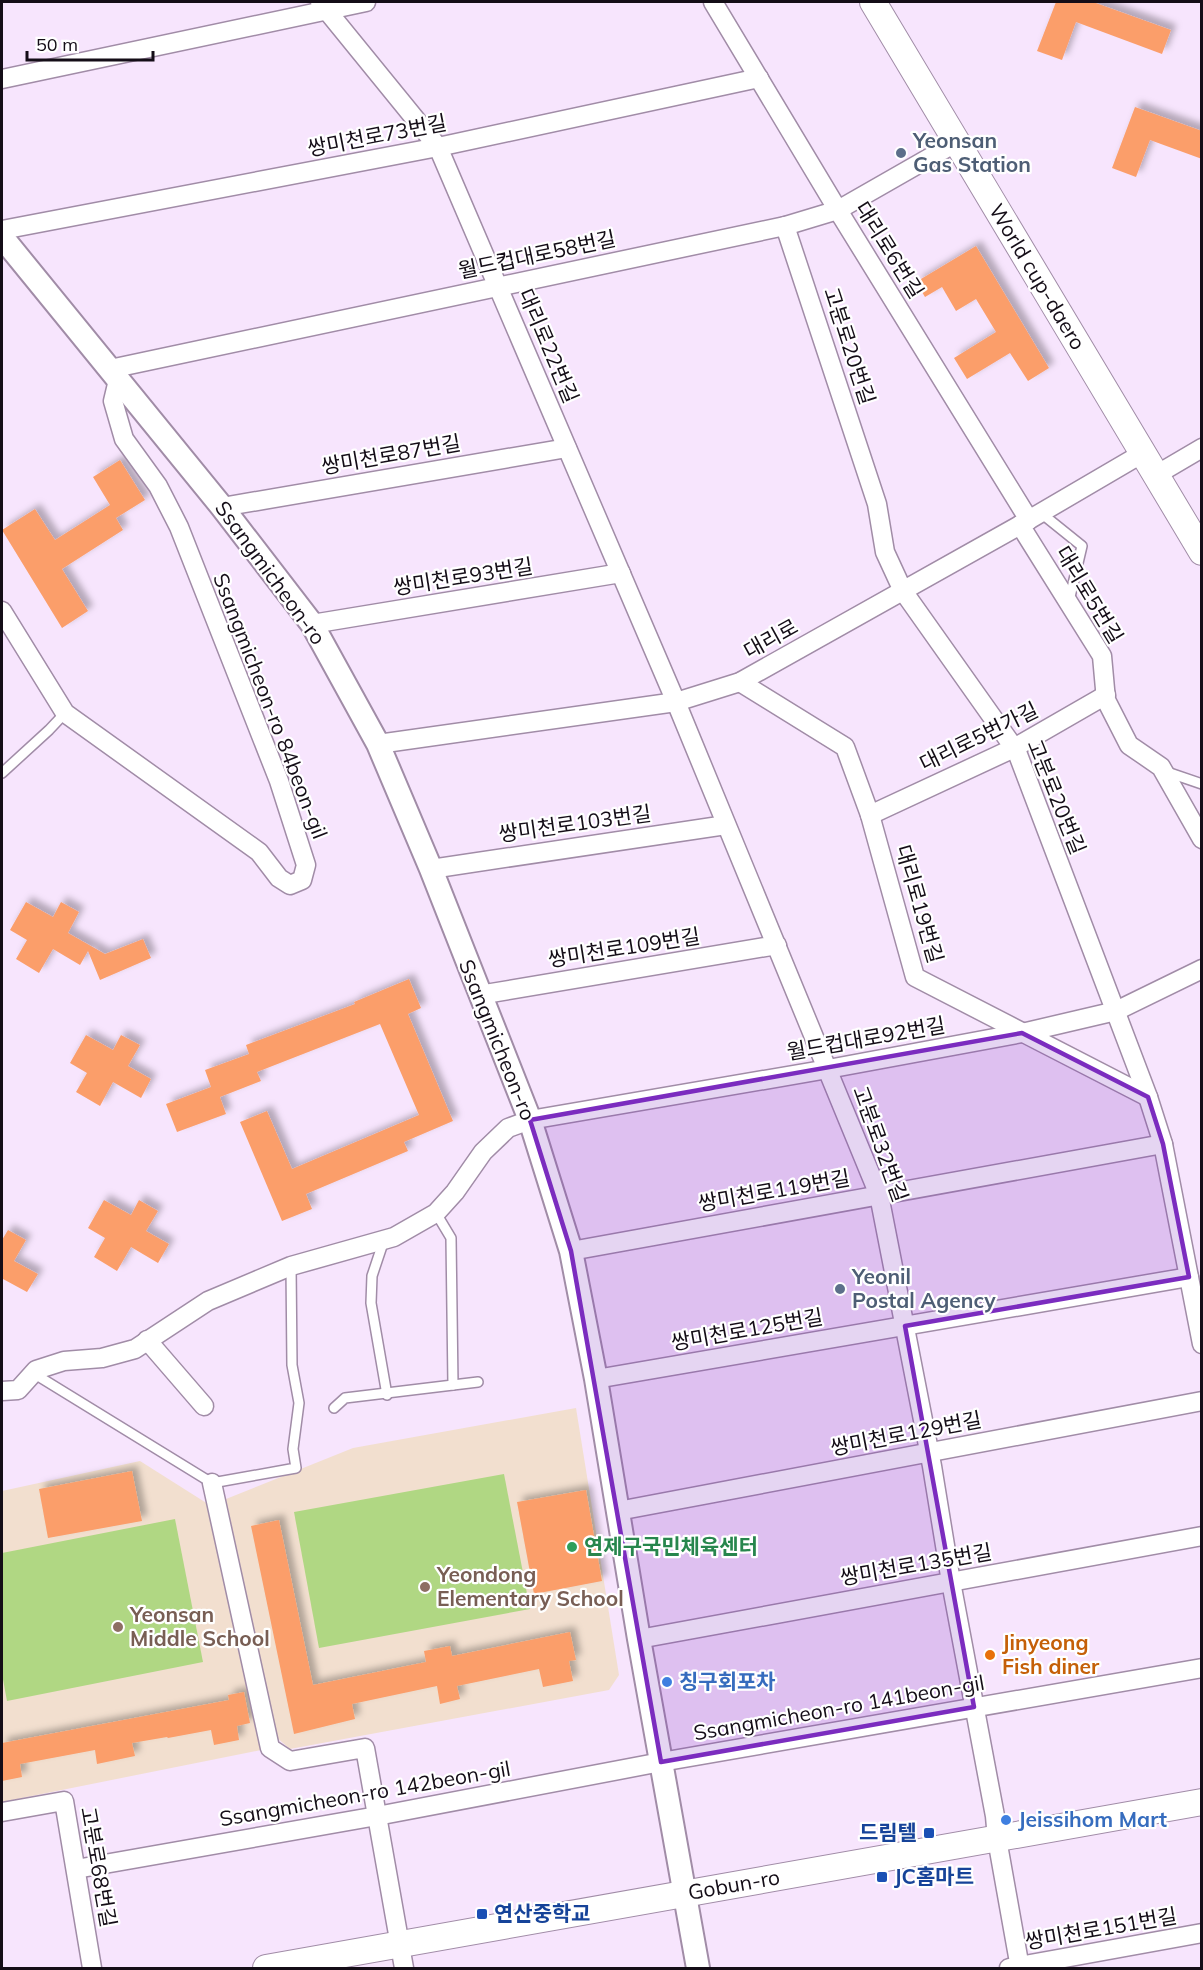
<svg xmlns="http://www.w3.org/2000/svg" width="1203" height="1970" viewBox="0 0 1203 1970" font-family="Mulish,'Noto Sans KR',sans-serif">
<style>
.education{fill:#f2dfcf}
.green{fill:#b0d783}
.building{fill:#fb9e6b;filter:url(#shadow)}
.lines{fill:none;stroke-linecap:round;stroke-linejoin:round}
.service-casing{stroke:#a18ca7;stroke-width:12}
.minor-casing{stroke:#a18ca7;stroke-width:21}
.tertiary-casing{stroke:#a18ca7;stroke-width:26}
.secondary-casing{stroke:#a18ca7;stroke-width:28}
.service{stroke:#fff;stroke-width:9}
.minor{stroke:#fff;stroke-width:18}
.tertiary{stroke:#fff;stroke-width:22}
.secondary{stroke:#fff;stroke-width:26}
.marked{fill:#7b2cbf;fill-opacity:0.2;stroke:#7b2cbf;stroke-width:4.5;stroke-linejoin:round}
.service-dot{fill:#5c6f8a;stroke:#fff;stroke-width:2}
.leisure-dot{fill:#2e9e5b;stroke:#fff;stroke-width:2}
.education-dot{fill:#8d6e63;stroke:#fff;stroke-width:2}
.food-dot{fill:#e8710a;stroke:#fff;stroke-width:2}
.shop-dot{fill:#3f7fe0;stroke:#fff;stroke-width:2}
.transit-dot{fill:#1a4fb4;stroke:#fff;stroke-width:2}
.labels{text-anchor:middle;stroke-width:4.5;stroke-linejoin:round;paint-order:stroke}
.street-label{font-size:21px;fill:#140d17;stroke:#fff}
.service-label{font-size:21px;font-weight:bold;fill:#4e5e75;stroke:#fff;text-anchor:start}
.leisure-label{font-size:21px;font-weight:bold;fill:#27864d;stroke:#fff;text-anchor:start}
.education-label{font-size:21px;font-weight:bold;fill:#785e54;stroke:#fff;text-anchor:start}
.food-label{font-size:21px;font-weight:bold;fill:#c56008;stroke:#fff;text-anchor:start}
.shop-label{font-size:21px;font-weight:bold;fill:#366cbe;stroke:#fff;text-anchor:start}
.transit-label{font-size:21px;font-weight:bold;fill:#164399;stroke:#fff;text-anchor:start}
</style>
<defs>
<filter id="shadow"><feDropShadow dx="5.5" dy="-5.5" stdDeviation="3" flood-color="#0004"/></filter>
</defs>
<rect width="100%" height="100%" fill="#f7e5fd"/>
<g class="education">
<polygon points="576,1408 619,1675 609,1690 290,1749 276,1737 226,1499 353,1448"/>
<polygon points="140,1461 208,1504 261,1750 2,1802 2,1491"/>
</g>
<g class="green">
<polygon points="504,1474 530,1609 319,1648 294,1512"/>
<polygon points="175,1519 203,1662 7,1701 2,1674 2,1553"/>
</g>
<g class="building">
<polygon points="1056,2 1093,2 1171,30 1162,54 1076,22 1062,60 1037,51"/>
<polygon points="1135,107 1202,131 1202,159 1150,140 1136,177 1112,168"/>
<polygon points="976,246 1049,368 1028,381 1010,353 967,379 954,358 996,332 976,299 956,311 942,287 925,297 916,282"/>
<polygon points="120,460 145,500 116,518 123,530 62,569 88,611 62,628 2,530 35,509 55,540 110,505 93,477"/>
<polygon points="26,902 53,917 61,902 79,912 68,933 105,954 143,939 151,958 100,980 88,951 80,965 53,949 39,973 16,959 27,940 10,930"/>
<polygon points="409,979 421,1008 408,1014 453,1121 404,1142 408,1151 306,1194 312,1209 282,1221 240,1122 267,1111 292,1169 419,1115 380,1024 257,1072 261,1081 220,1097 226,1114 177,1132 166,1104 211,1087 205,1070 249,1054 246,1045 355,1004 354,1002"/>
<polygon points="86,1035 113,1050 121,1035 140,1045 128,1066 151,1079 141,1098 113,1082 100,1106 76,1092 87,1073 70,1063"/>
<polygon points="104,1200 131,1215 139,1200 158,1211 146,1231 169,1244 158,1263 131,1247 117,1271 94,1257 105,1238 88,1228"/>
<polygon points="8,1230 26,1240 14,1261 38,1274 27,1292 3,1279 2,1282 2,1240"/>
<polygon points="132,1471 142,1521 48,1538 39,1489"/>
<polygon points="586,1490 602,1581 534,1594 517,1502"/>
<polygon points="279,1520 313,1685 426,1662 424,1651 450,1646 452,1656 570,1632 576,1660 569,1661 573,1681 543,1687 539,1669 457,1686 460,1699 440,1704 437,1686 352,1704 355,1719 294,1734 251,1526"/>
<polygon points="244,1692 250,1723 237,1726 239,1740 214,1745 211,1730 168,1738 167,1737 132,1743 135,1756 97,1764 95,1750 20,1764 22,1777 2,1781 2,1743 229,1700 228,1695"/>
</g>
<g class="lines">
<g class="service-casing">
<g id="service">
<polyline points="1041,513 1082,546 1069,601"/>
<polyline points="1164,771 1202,784"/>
<polyline points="2,773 49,730 65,713"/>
<polyline points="384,1240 372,1276 371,1303 387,1395"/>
<polyline points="33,1373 212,1483 296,1468 293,1449 299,1403 292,1365 291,1266"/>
<polyline points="453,1385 478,1382"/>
<polyline points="334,1408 345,1398 453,1385 451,1238 436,1213"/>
</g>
</g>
<g class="minor-casing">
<g id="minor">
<polyline points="320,2 438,147 676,702 879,1195 932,1466 951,1582 995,1816 997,1839 1020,1968"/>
<polyline points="713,2 839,212 1029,520"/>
<polyline points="2,79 366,2"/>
<polyline points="785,226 877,504 885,552 903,591 1017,752 1148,1097 1163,1144 1202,1344"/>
<polyline points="2,230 438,147 759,78"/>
<polyline points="110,369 785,226 838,210 957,142"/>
<polyline points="1156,475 1202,448"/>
<polyline points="222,507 567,448"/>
<polyline points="1020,525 1102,656 1106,700 1129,745 1161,767 1202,839"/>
<polyline points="2,611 65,713 259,852 279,878 290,885 302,880 306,865 279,781 179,527 158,486 124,439 113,401 118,380"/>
<polyline points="312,624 621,573"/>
<polyline points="740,682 845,747 870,815 915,977 1148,1097"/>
<polyline points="378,744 676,702 740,682 1020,525 1143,453"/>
<polyline points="870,815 1014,748 1106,695"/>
<polyline points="431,869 726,825"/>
<polyline points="479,995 777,945"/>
<polyline points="571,1251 1163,1144"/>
<polyline points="147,1340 204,1406"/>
<polyline points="596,1379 1189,1277"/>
<polyline points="2,1391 18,1390 36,1370 64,1361 102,1358 135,1349 208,1301 291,1266 394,1237 436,1213 455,1192 483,1152 508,1128 530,1120 828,1069 1022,1033 1116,1011 1202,969"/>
<polyline points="212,1483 270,1748 290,1761 365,1748 404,1968"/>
<polyline points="618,1511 1202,1401"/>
<polyline points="639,1639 1202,1536"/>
<polyline points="2,1812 64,1801 92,1968"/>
<polyline points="76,1869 377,1816 661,1762 1202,1668"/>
<polyline points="1009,1968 1202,1933"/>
</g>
</g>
<g class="tertiary-casing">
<polyline id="tertiary" points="2,237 222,507 312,624 378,744 431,869 530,1120 571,1251 596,1379 639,1639 698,1968"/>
</g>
<g class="secondary-casing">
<g id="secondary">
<polyline points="873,2 1202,552"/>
<polyline points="266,1968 1202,1802"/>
</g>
</g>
<use href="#service" class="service"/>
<use href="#minor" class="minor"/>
<use href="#tertiary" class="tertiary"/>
<use href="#secondary" class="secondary"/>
</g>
<path class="marked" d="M1022 1033 1148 1097 1163 1144 1189 1277 905 1326 974 1707 661 1762 571 1251 530 1120Z"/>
<g class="service-dot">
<circle cx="901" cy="153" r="6"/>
<circle cx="840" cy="1289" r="6"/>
</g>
<circle class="leisure-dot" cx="572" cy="1547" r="6"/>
<g class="education-dot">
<circle cx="425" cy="1587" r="6"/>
<circle cx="118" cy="1627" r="6"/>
</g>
<circle class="food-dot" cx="990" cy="1655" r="6"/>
<g class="shop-dot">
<circle cx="667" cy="1682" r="6"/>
<circle cx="1006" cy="1820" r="6"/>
</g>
<g class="transit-dot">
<rect x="923" y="1827" width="12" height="12" rx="3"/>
<rect x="876" y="1871" width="12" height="12" rx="3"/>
<rect x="476" y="1908" width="12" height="12" rx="3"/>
</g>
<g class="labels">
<g class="street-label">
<text transform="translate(377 136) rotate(-11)" y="7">쌍미천로73번길</text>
<text transform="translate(889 250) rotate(58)" y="7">대리로6번길</text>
<text transform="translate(537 255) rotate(-12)" y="7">월드컵대로58번길</text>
<text transform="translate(1037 277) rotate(59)" y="7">World cup-daero</text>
<text transform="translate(548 346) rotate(67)" y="7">대리로22번길</text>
<text transform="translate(849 346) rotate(72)" y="7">고분로20번길</text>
<text transform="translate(391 455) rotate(-10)" y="7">쌍미천로87번길</text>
<text transform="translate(270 573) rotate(54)" y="7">Ssangmicheon-ro</text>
<text transform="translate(463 577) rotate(-9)" y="7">쌍미천로93번길</text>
<text transform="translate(1089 595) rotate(59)" y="7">대리로5번길</text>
<text transform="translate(771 639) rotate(-29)" y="7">대리로</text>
<text transform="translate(270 706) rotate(69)" y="7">Ssangmicheon-ro 84beon-gil</text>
<text transform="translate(979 737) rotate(-26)" y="7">대리로5번가길</text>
<text transform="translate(1056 797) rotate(68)" y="7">고분로20번길</text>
<text transform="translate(575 824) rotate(-8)" y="7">쌍미천로103번길</text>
<text transform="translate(919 904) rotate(74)" y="7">대리로19번길</text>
<text transform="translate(624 948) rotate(-9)" y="7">쌍미천로109번길</text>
<text transform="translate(866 1039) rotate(-10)" y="7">월드컵대로92번길</text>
<text transform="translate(497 1040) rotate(68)" y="7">Ssangmicheon-ro</text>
<text transform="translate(880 1144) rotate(70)" y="7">고분로32번길</text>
<text transform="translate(774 1191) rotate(-10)" y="7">쌍미천로119번길</text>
<text transform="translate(747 1330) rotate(-10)" y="7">쌍미천로125번길</text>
<text transform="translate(906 1434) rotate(-11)" y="7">쌍미천로129번길</text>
<text transform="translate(916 1565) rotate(-10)" y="7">쌍미천로135번길</text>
<text transform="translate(839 1708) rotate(-10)" y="7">Ssangmicheon-ro 141beon-gil</text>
<text transform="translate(365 1794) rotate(-10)" y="7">Ssangmicheon-ro 142beon-gil</text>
<text transform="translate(98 1867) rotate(80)" y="7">고분로68번길</text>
<text transform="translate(734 1885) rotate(-10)" y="7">Gobun-ro</text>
<text transform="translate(1101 1929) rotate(-10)" y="7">쌍미천로151번길</text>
</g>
<g class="service-label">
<text x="913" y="148">Yeonsan<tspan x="913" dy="24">Gas Station</tspan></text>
<text x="852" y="1284">Yeonil<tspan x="852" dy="24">Postal Agency</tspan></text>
</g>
<g class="leisure-label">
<text x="584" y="1554">연제구국민체육센터</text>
</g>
<g class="education-label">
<text x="437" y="1582">Yeondong<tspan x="437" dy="24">Elementary School</tspan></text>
<text x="130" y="1622">Yeonsan<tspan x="130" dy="24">Middle School</tspan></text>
</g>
<g class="food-label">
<text x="1002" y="1650">Jinyeong<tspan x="1002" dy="24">Fish diner</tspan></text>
</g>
<g class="shop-label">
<text x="679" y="1689">칭구회포차</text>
<text x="1018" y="1827">Jeissihom Mart</text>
</g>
<g class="transit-label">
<text x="917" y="1840" text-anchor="end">드림텔</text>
<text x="894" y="1884">JC홈마트</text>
<text x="494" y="1921">연산중학교</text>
</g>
</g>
<rect width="1203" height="1970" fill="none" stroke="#140d17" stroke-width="6"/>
<path d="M27 51v9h126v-9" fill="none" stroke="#140d17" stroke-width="3"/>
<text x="36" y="51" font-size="18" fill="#140d17" stroke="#ffffff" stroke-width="4.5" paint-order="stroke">50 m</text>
</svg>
